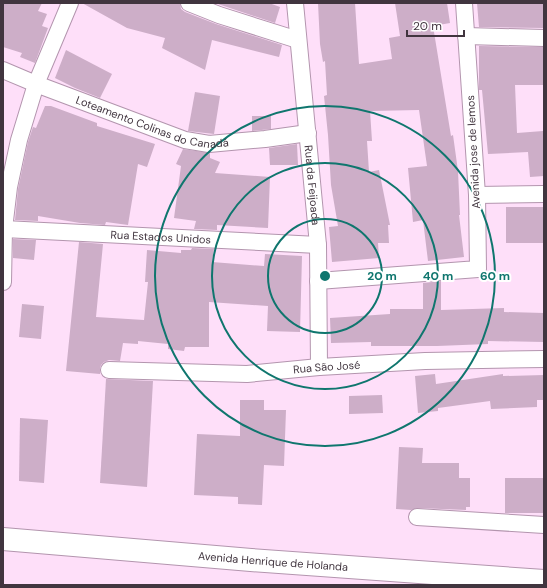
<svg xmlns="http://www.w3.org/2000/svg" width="547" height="588" viewBox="0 0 547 588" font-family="'DM Sans',sans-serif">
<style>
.building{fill:#cdaec8}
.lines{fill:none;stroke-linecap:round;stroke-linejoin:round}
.street-casing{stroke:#b395ae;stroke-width:18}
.primary-casing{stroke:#b395ae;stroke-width:24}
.street{stroke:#fff;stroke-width:16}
.primary{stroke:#fff;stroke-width:22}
.ring{fill:none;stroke:#0f766e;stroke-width:2}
.labels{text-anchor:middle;stroke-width:4;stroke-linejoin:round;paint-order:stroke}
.street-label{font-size:11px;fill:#41353f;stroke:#fff}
.centre{fill:#0f766e;stroke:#fff;stroke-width:2}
.ring-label{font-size:12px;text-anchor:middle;font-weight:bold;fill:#0f766e;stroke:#fff;stroke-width:4;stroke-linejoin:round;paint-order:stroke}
</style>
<rect width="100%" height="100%" fill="#fedff9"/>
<g class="building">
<polygon points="3,3 42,3 38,11 47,14 42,26 48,28 35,63 20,57 22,53 3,47"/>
<polygon points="82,3 180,3 181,9 185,12 216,24 282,45 279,57 212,40 205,70 162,48 165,38 127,28"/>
<polygon points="215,3 269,3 280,7 275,23"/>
<polygon points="318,3 355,3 359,64 392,59 389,38 400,36 395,3 447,3 450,23 433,26 451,136 453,135 458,171 460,215 459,215 464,257 428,261 423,220 413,222 408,168 427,166 419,110 370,111 372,141 367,141 369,172 379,170 390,225 388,225 389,243 378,243 379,258 332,262 329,227 338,226 331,185 328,135 324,96 327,95 325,61 323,62 320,44"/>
<polygon points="477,3 544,3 544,28 479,27"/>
<polygon points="479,46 544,47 544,85 515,85 517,133 543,131 544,176 530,177 528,152 488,154 482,90 479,90"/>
<polygon points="66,50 112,74 100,98 75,88 55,78"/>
<polygon points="195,92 220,96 214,134 188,131"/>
<polygon points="45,106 51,106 97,123 97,126 155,144 147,167 138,164 128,225 106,222 105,225 80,223 38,216 38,221 15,220 18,189 28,142 33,127 36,128"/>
<polygon points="252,116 271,116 271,129 252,131"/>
<polygon points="297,144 298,165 270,165 269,148"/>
<polygon points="183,149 210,153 210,158 220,162 215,173 270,177 268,228 217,225 217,230 194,229 196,221 174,218 181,166 176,164"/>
<rect x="506" y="207" width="38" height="36"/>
<polygon points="13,239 36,240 34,260 13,258"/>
<polygon points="79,242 103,244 96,317 144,320 148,282 145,282 147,250 181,253 181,250 191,250 192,248 214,249 212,262 264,266 265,254 302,256 300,332 267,331 268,306 209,302 209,347 185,347 184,351 168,349 168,344 138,341 138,344 123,343 120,361 109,360 104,362 101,365 100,369 100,374 66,371"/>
<polygon points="441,281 441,310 504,308 504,312 544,313 544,342 488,341 488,344 437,346 371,346 371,342 331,343 330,318 390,314 390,309 423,309 423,283"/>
<polygon points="22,304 44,306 41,339 19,337"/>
<polygon points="435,374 436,384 503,374 503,376 544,375 544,400 537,400 537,407 491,409 490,401 438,408 438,411 418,413 415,376"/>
<polygon points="106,379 153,381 147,487 100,483"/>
<polygon points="382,395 383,413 349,414 349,396"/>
<polygon points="240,400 264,400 264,410 286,410 284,466 264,465 262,505 238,504 238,497 194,495 197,434 240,436"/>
<polygon points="20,418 48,420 44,483 19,481"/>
<polygon points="399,447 423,448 422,463 459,463 459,478 470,478 470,507 466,507 466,510 418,508 411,510 396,509"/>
<rect x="505" y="478" width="39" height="35"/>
</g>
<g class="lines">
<g class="street-casing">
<g id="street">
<polyline points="189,3 219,15 298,40"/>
<path id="s1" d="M295 3 318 245 319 367"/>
<polyline points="466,36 544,38"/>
<path id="s2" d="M3 70 36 84 185 140 209 144 265 139 308 133"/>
<polyline points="477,195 544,194"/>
<path id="s3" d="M4 229 318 245"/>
<polyline points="318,281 478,269 477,195 464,3"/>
<polyline points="3,282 4,229 9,187 19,140 36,84 70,3"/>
<path id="s4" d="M109 370 247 374 319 367 425 361 544 359"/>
<polyline points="417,517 544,525"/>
</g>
</g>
<g class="primary-casing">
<g id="primary">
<path id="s5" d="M3 539 251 560 544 581"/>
</g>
</g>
<use href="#street" class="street"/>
<use href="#primary" class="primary"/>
</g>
<g class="ring">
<circle cx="325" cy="276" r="57"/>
<circle cx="325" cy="276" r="113"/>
<circle cx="325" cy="276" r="170"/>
</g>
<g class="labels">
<g class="street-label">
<text dy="4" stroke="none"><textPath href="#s2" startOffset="159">Loteamento Colinas do Canadá</textPath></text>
<text transform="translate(473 152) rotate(-93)" y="4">Avenida jose de lemos</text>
<text dy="4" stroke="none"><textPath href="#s1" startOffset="183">Rua da Feijoada</textPath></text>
<text dy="4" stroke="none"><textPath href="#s3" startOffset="157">Rua Estados Unidos</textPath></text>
<text dy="4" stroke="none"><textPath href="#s4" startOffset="218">Rua São José</textPath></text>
<text dy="4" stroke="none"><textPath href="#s5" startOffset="271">Avenida Henrique de Holanda</textPath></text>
</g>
</g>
<circle cx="325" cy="276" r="6" class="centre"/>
<g class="ring-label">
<text x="382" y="280">20 m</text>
<text x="438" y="280">40 m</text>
<text x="495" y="280">60 m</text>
</g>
<rect width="547" height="588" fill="none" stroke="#41353f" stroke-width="8"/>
<path d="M407 30v6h57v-6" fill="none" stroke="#41353f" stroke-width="2"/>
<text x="413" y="30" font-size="12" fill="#41353f" stroke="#ffffff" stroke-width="3" paint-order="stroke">20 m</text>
</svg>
